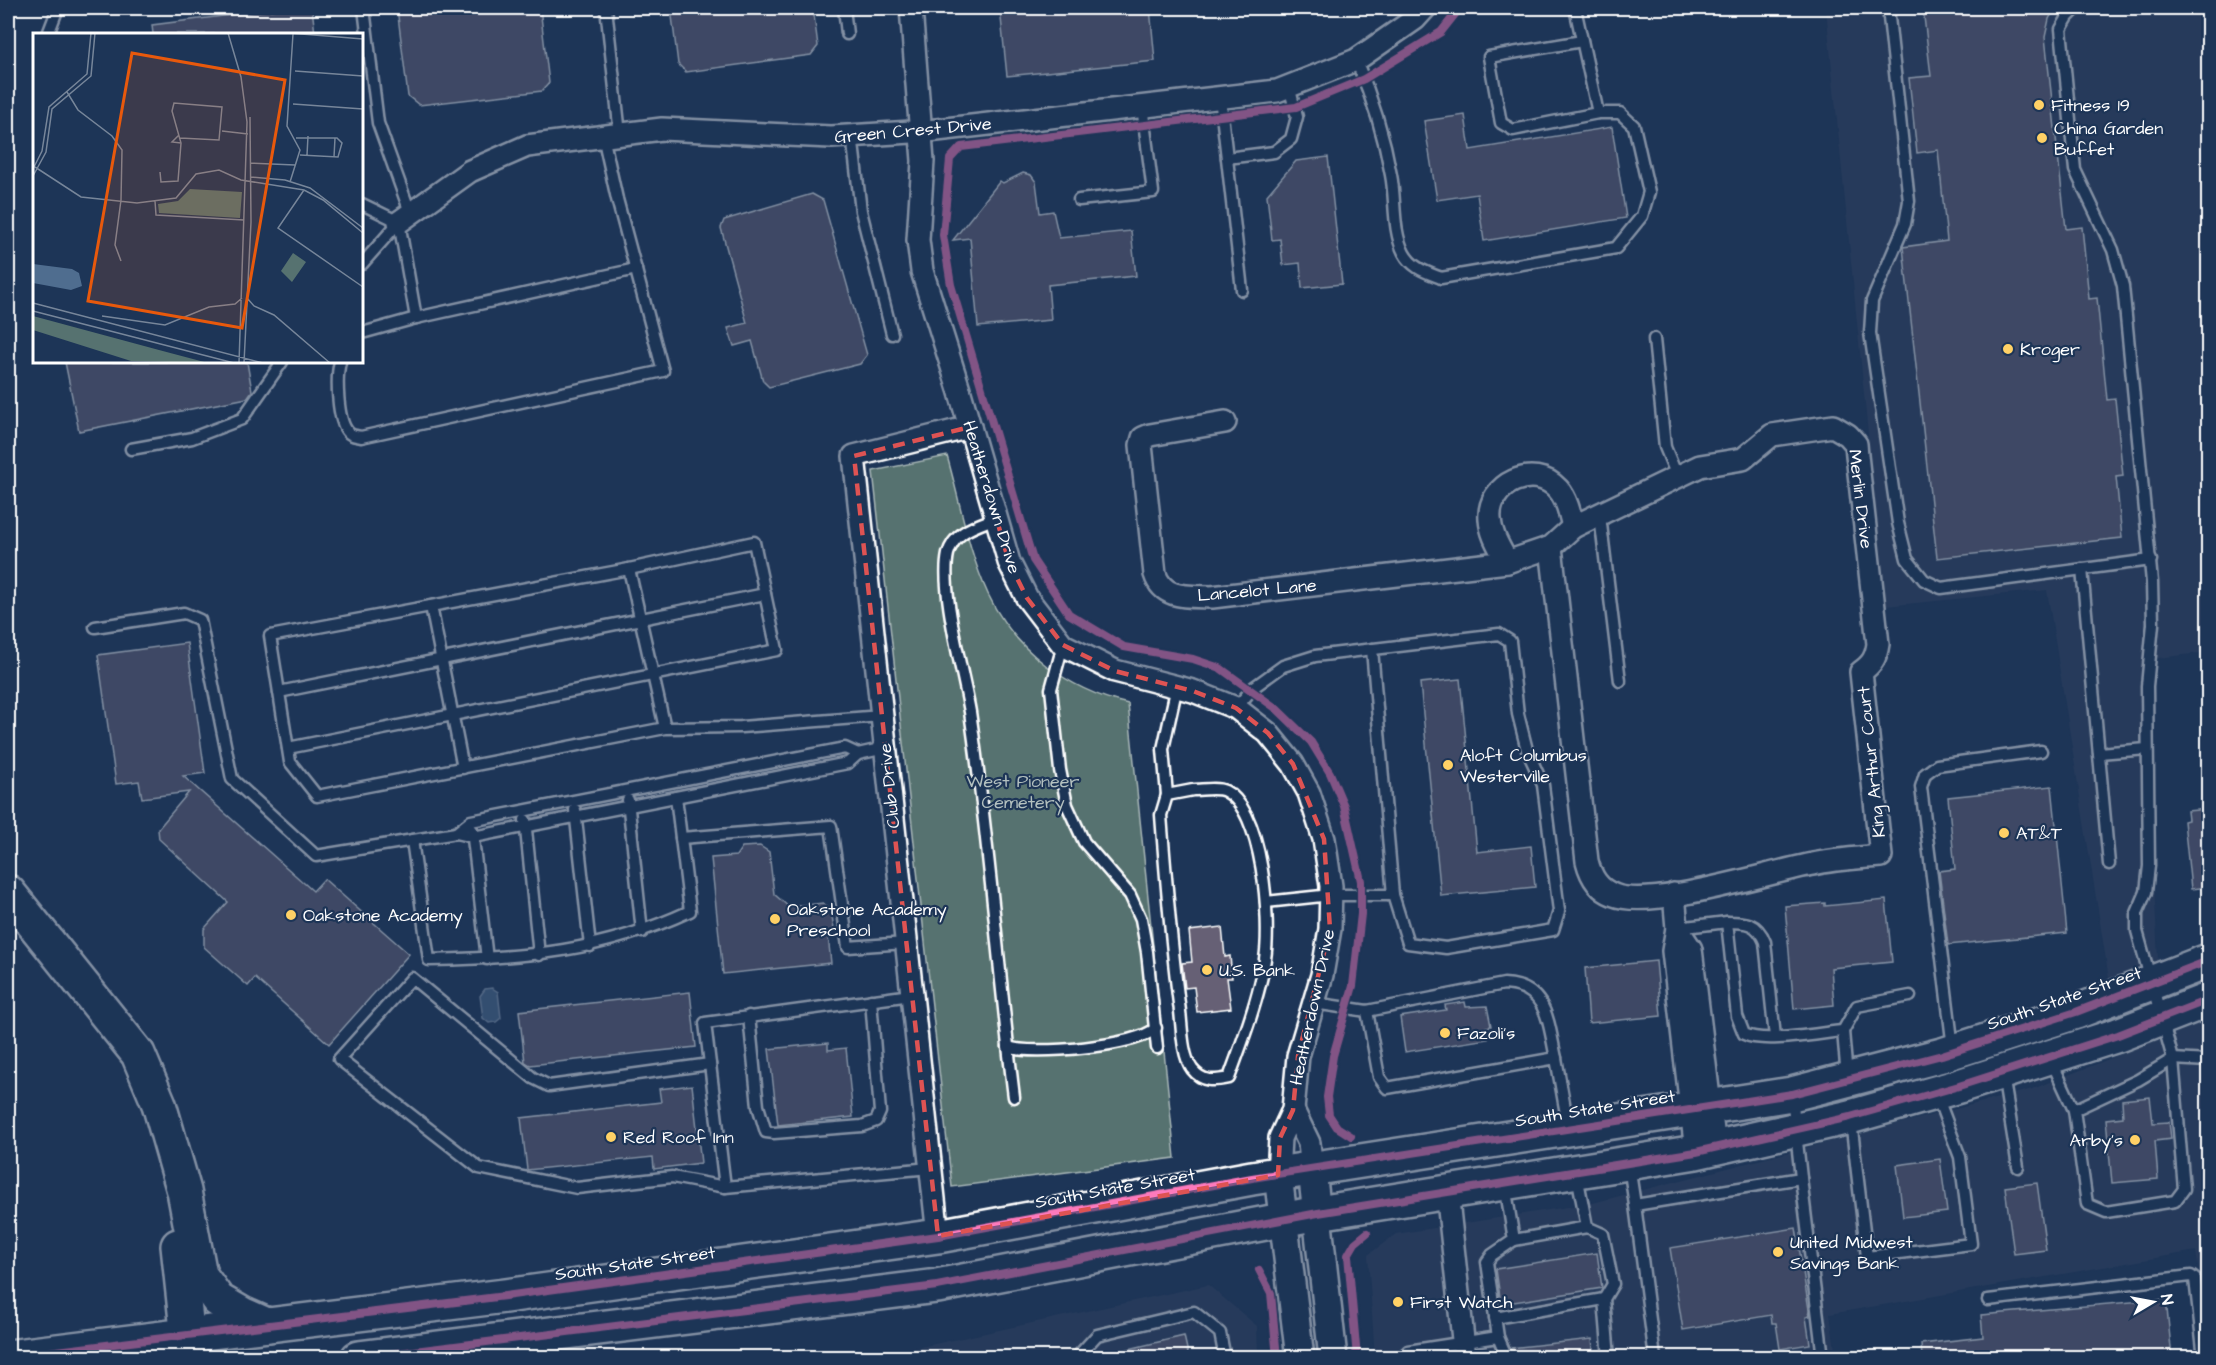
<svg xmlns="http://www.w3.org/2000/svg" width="2216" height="1365" viewBox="0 0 2216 1365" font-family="'Architects Daughter',sans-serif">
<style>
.built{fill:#334260}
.green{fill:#567270;stroke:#aab8b8;stroke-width:1.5}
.water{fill:#4f6d8f;stroke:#95a7bc;stroke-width:1.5}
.building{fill:#666174;stroke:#fff;stroke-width:1.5}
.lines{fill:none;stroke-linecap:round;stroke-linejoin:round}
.service-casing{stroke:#fff;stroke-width:15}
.minor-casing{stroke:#fff;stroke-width:26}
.tertiary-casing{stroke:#fff;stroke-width:32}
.primary-casing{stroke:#fff;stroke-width:38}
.motorway-casing{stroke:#fff;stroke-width:38}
.service{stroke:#1d3557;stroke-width:10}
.minor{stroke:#1d3557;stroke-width:21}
.tertiary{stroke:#1d3557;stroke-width:27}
.primary{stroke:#1d3557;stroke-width:33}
.motorway{stroke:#1d3557;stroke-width:33}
.cycleway-casing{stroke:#1d3557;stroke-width:11}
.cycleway{stroke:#fd7abc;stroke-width:8}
.marked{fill:none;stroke:#de5353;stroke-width:4.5;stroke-dasharray:12 8;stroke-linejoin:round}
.poi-dot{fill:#ffd166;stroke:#1d3557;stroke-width:2}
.labels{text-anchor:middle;stroke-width:4.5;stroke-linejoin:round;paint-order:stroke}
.poi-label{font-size:18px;fill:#fff;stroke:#1d3557;text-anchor:start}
.street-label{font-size:18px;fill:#fff;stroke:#1d3557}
.park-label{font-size:18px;fill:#b3c0bf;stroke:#1d3557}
.inset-road{fill:none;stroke:#77869a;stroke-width:1.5}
.view{fill:#e8590c;fill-opacity:0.15;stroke:#e8590c;stroke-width:3}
.inset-edge{fill:none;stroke:#fff;stroke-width:3}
</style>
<rect width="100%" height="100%" fill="#1d3557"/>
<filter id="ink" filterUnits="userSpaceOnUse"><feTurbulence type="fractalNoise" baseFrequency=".0167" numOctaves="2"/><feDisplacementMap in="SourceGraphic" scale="12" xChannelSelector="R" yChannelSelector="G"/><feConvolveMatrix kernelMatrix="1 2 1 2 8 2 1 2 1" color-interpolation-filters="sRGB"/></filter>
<g filter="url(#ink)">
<g class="built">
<polygon points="1826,8 2208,8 2208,652 2150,659 2147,749 2161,1018 2118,1035 2047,590 1885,606"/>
<polygon points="2208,1020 2208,1341 2196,1251 1830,1314 1836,1357 1375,1357 1368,1255 1396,1234 1593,1203 2033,1089"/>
<polygon points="1208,1285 1257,1326 1258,1358 870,1358"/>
</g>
<path class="green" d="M947 456C960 501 968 551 988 594 1014 650 1068 690 1128 704L1175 1158 952 1187 873 471Z"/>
<polygon class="water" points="492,988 498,992 501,1018 496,1022 489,1023 483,1018 480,996 485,989"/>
<g class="building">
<polygon points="286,8 312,8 315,34 153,34 152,25"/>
<polygon points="397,8 540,8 549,83 542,91 419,105 408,96"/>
<polygon points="671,8 813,8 818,46 811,55 686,72 678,64"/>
<polygon points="1000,8 1150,8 1155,61 1007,76"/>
<polygon points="1923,8 2055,8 2049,19 2045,37 2066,229 2082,227 2089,299 2097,298 2107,400 2115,399 2123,476 2116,477 2122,538 1937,558 1903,247 1947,241 1938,150 1917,153 1909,78 1931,76"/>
<polygon points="1465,115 1470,150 1612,127 1626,218 1484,241 1477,194 1437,200 1424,121"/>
<polygon points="1328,157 1342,284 1302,288 1300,263 1283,265 1280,239 1272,240 1267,195 1296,161"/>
<polygon points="1023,173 1031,175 1036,182 1040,213 1053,211 1059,238 1131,231 1136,276 1048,285 1051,320 978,327 970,238 953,240 1000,181 1003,183"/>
<polygon points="812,194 823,200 867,355 860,364 769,387 763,381 752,341 734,346 728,328 747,323 721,228 724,220"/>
<polygon points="65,362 247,362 252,391 247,398 79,431"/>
<polygon points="187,643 205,773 183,776 313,891 324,879 409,954 329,1044 255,978 248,986 204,947 204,929 228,902 159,839 158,829 189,792 142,798 139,781 116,784 98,655"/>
<polygon points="1460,679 1477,852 1531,846 1535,887 1441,896 1420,683"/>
<polygon points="2052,786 2067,933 1948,945 1939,871 1955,869 1948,797"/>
<polygon points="2208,809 2208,887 2191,889 2184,821 2188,820 2187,811"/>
<polygon points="760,846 769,852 774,894 789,907 823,903 831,910 834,929 828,936 831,963 723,974 711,858 736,856 742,847"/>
<polygon points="1886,900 1892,962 1831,968 1834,1005 1794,1009 1785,906 1825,903 1825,906"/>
<polygon points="1222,927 1225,957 1230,956 1232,978 1227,978 1231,1008 1197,1012 1194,987 1185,988 1182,963 1192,962 1189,931"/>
<polygon points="1656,961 1661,1016 1589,1023 1585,968"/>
<polygon points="690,992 696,1047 530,1065 525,1062 519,1011"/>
<polygon points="1465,1002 1466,1007 1487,1006 1491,1026 1486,1027 1488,1039 1405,1052 1400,1017 1446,1010 1445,1005"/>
<polygon points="828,1043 828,1050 846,1048 853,1117 778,1125 769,1049"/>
<polygon points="692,1085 701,1163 654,1169 653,1157 527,1170 521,1118 661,1102 659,1089"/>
<polygon points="2150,1097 2153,1123 2169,1122 2171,1139 2155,1141 2158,1179 2112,1183 2106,1119 2123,1117 2122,1100"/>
<polygon points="1940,1159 1947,1212 1903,1217 1897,1165"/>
<polygon points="2037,1183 2046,1250 2014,1254 2005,1187"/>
<polygon points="1796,1228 1810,1316 1806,1317 1810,1344 1780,1349 1776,1323 1772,1323 1771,1315 1683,1330 1670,1248"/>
<polygon points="1597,1253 1602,1288 1501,1304 1496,1269"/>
<polygon points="2166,1299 2172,1358 1922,1358 1921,1344 1983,1337 1981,1315"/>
<polygon points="1184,1336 1189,1358 1120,1358 1120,1351"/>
<polygon points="1592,1339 1594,1358 1514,1358 1511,1348"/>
</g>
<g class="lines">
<g class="service-casing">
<g id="service">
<polyline points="364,8 378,123 411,215"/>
<polyline points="606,8 620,134"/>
<polyline points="844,8 847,34"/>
<polyline points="1575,8 1598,113"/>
<polyline points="1888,8 1909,201 1905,224 1872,301 1870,333 1898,523 1907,559 1924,580 1941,588 2151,560"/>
<polyline points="48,34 58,8"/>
<path d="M1356 60C1372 97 1384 135 1391 175 1396 199 1392 230 1404 253 1412 268 1426 272 1441 278L1616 248 1642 216 1649 192 1634 126 1620 113H1598L1513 130 1501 123 1489 57 1582 41"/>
<polyline points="1220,97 1242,290"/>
<polyline points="852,135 861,211 892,334"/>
<polyline points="1227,158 1274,152 1291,139 1297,117 1289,86"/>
<polyline points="1079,200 1153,192 1142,106"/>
<polyline points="362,204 399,222"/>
<polyline points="399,222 416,318 636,269"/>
<polyline points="362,264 399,222"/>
<polyline points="362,333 416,318"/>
<polyline points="1654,339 1665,447 1677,476"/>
<path d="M340 362C336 377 337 420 348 432 351 436 357 436 361 437L663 371 617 199 603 136"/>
<polyline points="131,449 192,438 242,419 282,362"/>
<polyline points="1600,516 1620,681"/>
<path d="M996 518C976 526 954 531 948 554 940 591 963 671 970 712 989 839 998 969 1014 1097"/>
<polyline points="2082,569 2109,864"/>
<polyline points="431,606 463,768"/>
<polyline points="95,627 184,613 200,620 232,779 316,856 456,833 473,837 848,763 858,754 885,748"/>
<polyline points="1063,645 1051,689 1060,770 1067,805 1084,842 1130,895 1141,919 1147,952 1157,1048"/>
<polyline points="1372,649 1393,895"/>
<polyline points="279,692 765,594"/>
<polyline points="1236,708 1254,687 1283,666 1315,656 1499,634 1510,641 1518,714 1527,750 1543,785 1559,911 1553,930 1446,948 1408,943 1393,895 1331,895 1266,902"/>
<polyline points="665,728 317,796 290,762 270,636 629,569 665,728 741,727 881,716"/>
<polyline points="288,748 777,650 754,542 629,569"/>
<polyline points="2099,753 2147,749"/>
<path d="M1193 790C1202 790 1217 787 1225 791 1263 809 1271 921 1265 959 1260 995 1242 1043 1229 1078 1214 1081 1203 1083 1192 1069 1182 1055 1182 1028 1180 1011 1171 946 1166 881 1161 815L1167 795Z"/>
<polyline points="1167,795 1163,749 1177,686"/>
<polyline points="628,800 642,932"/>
<polyline points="575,810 590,946"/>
<polyline points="525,820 539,955"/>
<polyline points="472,830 487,959"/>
<polyline points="456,833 471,821 845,748 858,754"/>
<polyline points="681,838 831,826 848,947 906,943"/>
<path d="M412 840 429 960C525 958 602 952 690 911L676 797"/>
<path d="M1727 922C1746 922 1757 922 1765 942L1775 1037"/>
<path d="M1677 928 1727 922 1737 1016 1744 1034C1764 1044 1819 1033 1843 1031L1847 1077"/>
<polyline points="911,995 705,1023 725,1187 930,1168"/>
<polyline points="1314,1003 1367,1011 1379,1077 1387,1088 1556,1058 1568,1125"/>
<path d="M1367 1011 1504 984C1548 986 1548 1023 1556 1058"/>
<polyline points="749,1016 758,1106 766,1132 774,1133 862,1126 876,1121 880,1112 871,1000"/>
<polyline points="1843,1031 1857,1006 1910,996"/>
<path d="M1008 1047C1031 1056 1139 1046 1156 1028"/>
<polyline points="1953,1048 1921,787 1925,774 1937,765 2041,751"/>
<polyline points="2051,1060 2074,1110 2087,1204 2106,1212 2175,1201 2184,1189 2173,1059 2137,931 2137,913 2146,892 2149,866 2147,686 2153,624 2152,582 2123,286 2113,250 2075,170 2061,29 2068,17 2077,8"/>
<polyline points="710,1064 549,1086 533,1078 412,978 339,1059 479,1168 577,1188 672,1177 725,1187"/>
<polyline points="2003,1075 2018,1167"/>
<polyline points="2074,1110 2138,1080 2173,1059 2208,1061"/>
<polyline points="1851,1121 1867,1257 1971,1244 1960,1157 1937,1096"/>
<polyline points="1629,1166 1635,1205 1801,1178 1792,1096"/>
<polyline points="1577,1175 1587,1227 1603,1234 1613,1284 1604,1299 1609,1358"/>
<polyline points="1801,1178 1823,1358"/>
<polyline points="1505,1185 1514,1240 1492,1255 1487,1262 1498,1337 1507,1358"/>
<polyline points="1635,1205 1655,1358"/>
<polyline points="1514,1240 1587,1227"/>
<polyline points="1988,1300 2191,1276 2195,1279 2204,1358"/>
<polyline points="1495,1318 1604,1299"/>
<polyline points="1076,1358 1097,1335 1194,1312 1220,1333 1225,1358"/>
<polyline points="1401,1358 1408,1351 1498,1337"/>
</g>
</g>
<g class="minor-casing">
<g id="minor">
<polyline points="911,8 923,161 918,240 922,271 959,389 1009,562 1027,598 1063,645 1115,671 1193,691 1236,708 1268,733 1293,764 1309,793 1324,839 1331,886 1330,929 1322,975 1298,1056 1293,1110 1280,1138 1278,1175"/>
<polyline points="399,222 470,171 527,146 662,129 831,137 928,131 1277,91 1356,60 1415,19 1425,8"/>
<path d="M1225 422 1150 435 1143 438 1141 445 1155 574C1163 600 1189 596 1212 597L1507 562 1551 547 1573 527 1700 466 1743 459 1772 435 1833 426 1848 435 1856 444 1857 455 1878 644C1876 658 1872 664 1861 672L1881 856C1858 858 1835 859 1813 864 1769 872 1651 910 1614 895 1598 889 1591 877 1587 861L1551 547"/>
<path d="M1507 562C1500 548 1491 535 1490 519 1487 484 1534 462 1558 489 1567 499 1570 514 1573 527"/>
<polyline points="1674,894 1677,928 1673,951 1696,1152"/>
<polyline points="1677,928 1691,949 1715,1147"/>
<polyline points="1293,1110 1309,1143 1312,1170"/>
<polyline points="1447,1191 1465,1358"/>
<polyline points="938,1236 854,456 970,427"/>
</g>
</g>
<g class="tertiary-casing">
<g id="tertiary">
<polyline points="1312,1170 1333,1358"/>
<polyline points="1278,1175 1300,1358"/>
</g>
</g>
<g class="primary-casing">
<g id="primary">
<polyline points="8,1357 505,1296 938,1236 1252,1178 1792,1094 1942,1055 2076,1012 2208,961"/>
<polyline points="358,1358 937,1286 1318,1213 1696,1152 1850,1117 1959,1086 2118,1035 2208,1000"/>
</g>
</g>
<g class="motorway-casing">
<g id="motorway">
<polyline points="8,892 138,1054 159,1104 184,1191 200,1275 218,1300 242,1314 267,1325"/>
<polyline points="178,1246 190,1358"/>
</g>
</g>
<use href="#service" class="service"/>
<use href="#minor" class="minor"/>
<use href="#tertiary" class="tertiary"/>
<use href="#primary" class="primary"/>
<use href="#motorway" class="motorway"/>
<g class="cycleway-casing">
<g id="cycleway">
<polyline points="1351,1136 1337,1127 1329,1115 1327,1097 1333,1056 1353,986 1361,914 1361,881 1344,806 1330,773 1311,742 1277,709 1220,668 1193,659 1124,647 1069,614 1033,560 951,285 943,235 950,159 961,147 1296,107 1364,79 1441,32 1460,8"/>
<polyline points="1259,1270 1271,1293 1277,1358"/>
<polyline points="8,1357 505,1296 938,1236 1252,1178 1792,1094 1942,1055 2076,1012 2208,961"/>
<polyline points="358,1358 937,1286 1318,1213 1696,1152 1850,1117 1959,1086 2118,1035 2208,1000"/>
<polyline points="1357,1358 1348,1255 1355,1243 1367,1233"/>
</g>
</g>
<use href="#cycleway" class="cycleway"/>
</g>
</g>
<path d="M0 0H2216V1365H0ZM970 427 1009 562 1027 598 1063 645 1115 671 1193 691 1236 708 1268 733 1293 764 1324 839 1330 929 1298 1056 1293 1110 1280 1138 1278 1175 938 1236 854 456Z" fill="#1d3557" fill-opacity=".55" fill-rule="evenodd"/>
<path class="marked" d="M970 427 1009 562 1027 598 1063 645 1115 671 1193 691 1236 708 1268 733 1293 764 1324 839 1330 929 1298 1056 1293 1110 1280 1138 1278 1175 938 1236 854 456Z"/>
<g class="poi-dot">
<circle cx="2039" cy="105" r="6"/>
<circle cx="2042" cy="138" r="6"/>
<circle cx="2008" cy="349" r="6"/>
<circle cx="1448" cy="765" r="6"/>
<circle cx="2004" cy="833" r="6"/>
<circle cx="291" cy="915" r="6"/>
<circle cx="775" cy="919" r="6"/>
<circle cx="1207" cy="970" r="6"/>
<circle cx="1445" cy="1033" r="6"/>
<circle cx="611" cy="1137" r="6"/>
<circle cx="2135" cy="1140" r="6"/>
<circle cx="1778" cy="1252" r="6"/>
<circle cx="1398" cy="1302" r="6"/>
</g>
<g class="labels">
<g class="poi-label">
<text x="2051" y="111">Fitness 19</text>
<text x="2054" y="134">China Garden<tspan x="2054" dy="21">Buffet</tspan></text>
<text x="2020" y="355">Kroger</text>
<text x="1460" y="761">Aloft Columbus<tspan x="1460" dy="21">Westerville</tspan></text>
<text x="2016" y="839">AT&amp;T</text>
<text x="787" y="915">Oakstone Academy<tspan x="787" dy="21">Preschool</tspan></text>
<text x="303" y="921">Oakstone Academy</text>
<text x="1219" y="976">U.S. Bank</text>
<text x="1457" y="1039">Fazoli's</text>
<text x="623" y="1143">Red Roof Inn</text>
<text x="2123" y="1146" text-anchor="end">Arby's</text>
<text x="1790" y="1248">United Midwest<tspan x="1790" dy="21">Savings Bank</tspan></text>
<text x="1410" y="1308">First Watch</text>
</g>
<g class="street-label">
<text transform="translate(913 130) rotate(-5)" y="6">Green Crest Drive</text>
<text transform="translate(992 497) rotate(73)" y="6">Heatherdown Drive</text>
<text transform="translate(1861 499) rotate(83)" y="6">Merlin Drive</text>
<text transform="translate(1257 590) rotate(-5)" y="6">Lancelot Lane</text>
<text transform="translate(1871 762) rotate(-96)" y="6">King Arthur Court</text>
<text transform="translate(889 786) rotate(-96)" y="6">Club Drive</text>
<text transform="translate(2064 998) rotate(-19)" y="6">South State Street</text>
<text transform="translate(1312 1007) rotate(-78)" y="6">Heatherdown Drive</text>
<text transform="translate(1595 1108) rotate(-9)" y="6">South State Street</text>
<text transform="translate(1115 1188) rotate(-10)" y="6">South State Street</text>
<text transform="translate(635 1263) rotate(-8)" y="6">South State Street</text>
</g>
<g class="park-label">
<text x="1023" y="787">West Pioneer<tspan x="1023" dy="21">Cemetery</tspan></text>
</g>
</g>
<g transform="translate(33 33)">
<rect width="330" height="330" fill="#1d3557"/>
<path d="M157 156 209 159 207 185 126 180 125 171 145 168ZM260 220 273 229 259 249 248 238ZM0 283 126 317 175 330 98 328 0 297Z" fill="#567270"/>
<path d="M0 231 39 236 46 240 49 253 38 257 0 250Z" fill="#4f6d8f"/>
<path class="inset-road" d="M195 0 208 44 214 89 206 330M256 0 330 6M262 38 330 43M34 59 45 77 79 103 89 117 88 167 82 212 88 228M260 71 330 76M189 98 215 101M146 102 139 109 148 110M263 105H304L309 110 305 124 267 122M274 122 275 103M301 124 302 105M218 130 262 132M2 134 48 164 104 170 143 165 163 141 186 137 208 147 271 157 290 167 330 200M0 136 9 118 16 74 54 41 58 0M127 139 128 149 145 148 148 110 139 78 141 70 189 74 186 107 147 105M0 143 13 119 19 76 58 43 62 0M218 144 252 147 277 155 330 195M257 149 267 117 254 93 260 1M271 157 245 195 330 254M122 168 123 182 211 187M214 265 221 273 241 282 297 330M0 270 230 330M0 278 201 330M69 283 132 292 176 274 202 271 209 265M211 330 218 189 217 84"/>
<path class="view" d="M99 20 252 47 209 295 55 268Z"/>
<rect width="330" height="330" class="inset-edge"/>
</g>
<rect width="2216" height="1365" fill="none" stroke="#1d3557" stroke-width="30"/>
<rect x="15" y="15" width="2186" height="1335" fill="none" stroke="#fff" stroke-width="2" filter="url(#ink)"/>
<g transform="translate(2153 1302) rotate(80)" stroke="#1d3557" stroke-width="4.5" paint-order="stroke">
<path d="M0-4.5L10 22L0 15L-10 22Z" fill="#ffffff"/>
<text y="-9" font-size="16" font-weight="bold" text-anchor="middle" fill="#ffffff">N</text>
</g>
</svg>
